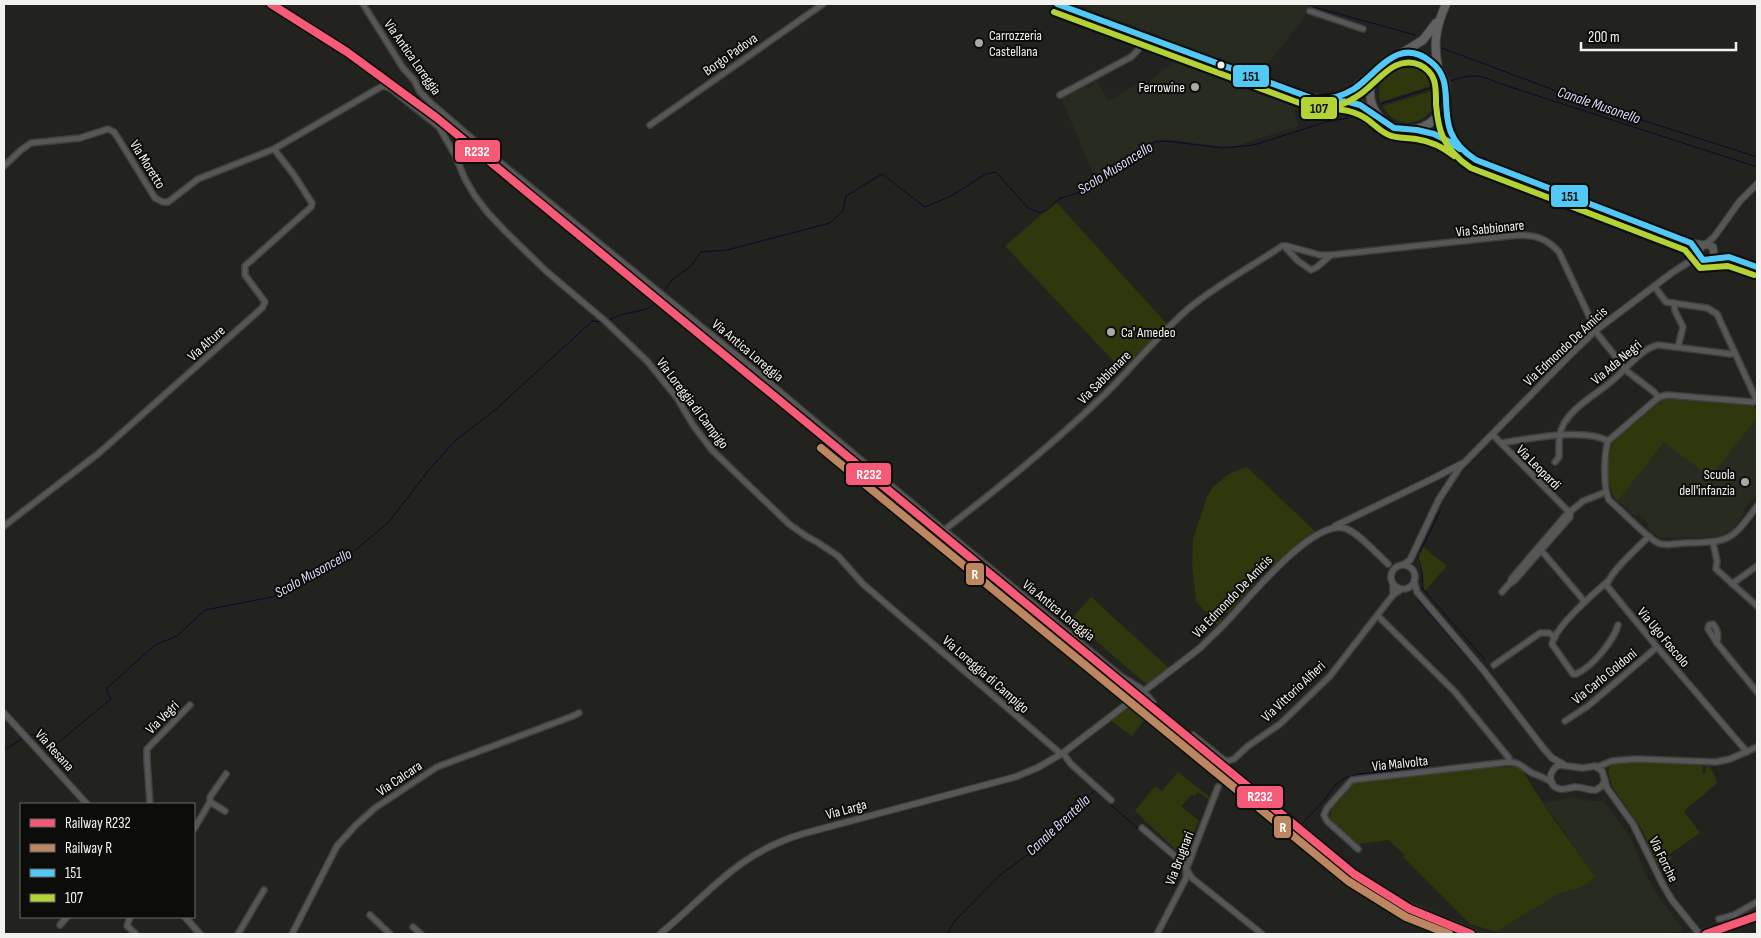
<svg xmlns="http://www.w3.org/2000/svg" width="1761" height="938" viewBox="0 0 1761 938" font-family="'Sofia Sans Condensed',sans-serif">
<style>
.built{fill:#282b20}
.green{fill:#2f370d}
.lines{fill:none;stroke-linecap:round;stroke-linejoin:round}
.stream{stroke:#14032f;stroke-width:1}
.minor-casing{stroke:#3f3f3d;stroke-width:8}
.tertiary-casing{stroke:#3f3f3d;stroke-width:8}
.secondary-casing{stroke:#3f3f3d;stroke-width:9}
.primary-casing{stroke:#3f3f3d;stroke-width:10}
.minor{stroke:#585758;stroke-width:5}
.tertiary{stroke:#585758;stroke-width:5.5}
.secondary{stroke:#59595a;stroke-width:7}
.primary{stroke:#616161;stroke-width:8}
.bus-1-casing{stroke:#0c0d0a;stroke-width:10}
.bus-2-casing{stroke:#0c0d0a;stroke-width:10}
.bus-1{stroke:#51c9f4;stroke-width:6}
.bus-2{stroke:#b2d235;stroke-width:6}
.rail-1-casing{stroke:#0c0d0a;stroke-width:11}
.rail-2-casing{stroke:#0c0d0a;stroke-width:11}
.rail-1{stroke:#f75a77;stroke-width:8}
.rail-2{stroke:#bb8660;stroke-width:8}
.poi-dot{fill:#a9aaa6;stroke:#0c0d0a;stroke-width:2}
.bus-dot{fill:#f2f3ee;stroke:#0c0d0a;stroke-width:2}
.labels{text-anchor:middle;stroke-width:4;stroke-linejoin:round;paint-order:stroke}
.poi-label{font-size:14px;fill:#f2f3ee;stroke:#0c0d0a;text-anchor:start}
.street-label{font-size:14px;fill:#f2f3ee;stroke:#0c0d0a}
.water-label{font-size:15px;font-style:italic;fill:#ded7fb;stroke:#0c0d0a}
.line-badge{stroke:#0c0d0a;stroke-width:2}
.badge-label{font-size:14px;text-anchor:middle;font-weight:bold;fill:#fff}
.pale-badge-label{font-size:14px;text-anchor:middle;font-weight:bold;fill:#111}
</style>
<rect width="100%" height="100%" fill="#22231f"/>
<g class="built">
<polygon points="1075,4 1310,4 1310,5 1304,18 1260,74"/>
<polygon points="1181,56 1299,101 1296,110 1294,111 1299,126 1236,146 1216,146 1175,140 1156,140 1149,143 1096,180 1061,98 1085,83 1088,87 1094,84 1092,80 1095,78 1109,101 1139,82 1143,87"/>
<polygon points="449,126 487,155 1136,692 1132,696 463,142 442,128"/>
<polygon points="1757,418 1757,494 1745,508 1744,515 1731,531 1724,535 1714,537 1659,538 1647,528 1649,524 1639,515 1636,517 1618,501 1665,441"/>
<polygon points="1141,697 1266,799 1360,871 1391,891 1446,917 1484,931 1500,934 1462,934 1433,923 1403,909 1356,881 1185,741 1137,699"/>
<polygon points="1573,797 1590,801 1603,801 1606,804 1632,840 1645,873 1658,896 1682,927 1683,931 1663,934 1510,934 1496,932 1552,897 1557,892 1583,886 1595,876 1544,803"/>
<polygon points="1757,907 1757,919 1713,934 1682,934 1727,921"/>
</g>
<g class="green">
<path d="M1409 62C1422 63 1432 72 1437 84L1380 102C1376 79 1386 64 1409 62Z"/>
<path d="M1438 89C1438 124 1397 135 1383 106Z"/>
<path d="M1419 136C1436 138 1447 142 1459 155L1411 137Z"/>
<polygon points="1056,202 1167,324 1122,370 1005,246"/>
<path d="M1666 399 1754 406 1757 411V418L1710 477 1664 442 1618 501C1605 492 1607 452 1614 439L1655 405Z"/>
<polygon points="1247,467 1317,533 1273,566 1267,563 1262,568 1265,572 1228,613 1224,611 1219,616 1222,620 1217,625 1196,601 1192,564 1193,539 1207,497 1213,487 1230,473"/>
<path d="M1422 546 1447 566 1425 591C1420 584 1423 580 1422 573 1421 569 1418 564 1417 560Z"/>
<polygon points="1091,597 1169,668 1147,685 1071,619"/>
<polygon points="1137,701 1140,704 1142,703 1151,711 1132,736 1111,721"/>
<polygon points="1620,761 1702,765 1703,774 1705,774 1706,767 1709,766 1715,776 1717,782 1715,785 1684,811 1700,833 1668,855 1672,859 1659,867 1648,845 1643,831 1612,786 1608,770 1613,764"/>
<path d="M1519 766 1553 818 1595 876C1590 881 1585 886 1579 888 1569 892 1560 890 1553 897L1496 932 1470 924 1403 857 1405 855 1388 840 1358 844 1330 819 1331 810 1353 784 1356 782 1478 769Z"/>
<polygon points="1178,772 1211,798 1209,800 1198,792 1194,796 1192,794 1181,806 1199,821 1187,850 1182,853 1176,850 1135,811 1155,786 1162,791"/>
</g>
<g class="lines">
<g class="stream">
<polyline points="1303,4 1307,5"/>
<polyline points="1314,7 1415,35"/>
<polyline points="1442,48 1586,102 1757,157"/>
<path d="M1451 81C1471 74 1479 74 1498 83L1757 167"/>
<polyline points="1381,104 1436,86"/>
<polyline points="664,291 672,280 691,266 701,252 727,250 830,223 843,211 846,196 882,174 925,207 951,196 986,174 996,172 1028,208 1040,213 1047,210 1061,198 1084,191 1135,153 1155,142 1166,141 1223,148 1254,145 1326,122 1348,118"/>
<polyline points="609,320 620,315 647,309 656,303"/>
<polyline points="1420,552 1440,511"/>
<polyline points="1419,555 1418,558 1422,571 1423,589 1485,660"/>
<polyline points="1418,600 1497,692 1548,759"/>
<polyline points="30,735 33,734 49,750 111,699 106,689 155,645 177,636 205,610 272,597 306,577 342,561 389,522 428,471 456,440 495,410 588,325 592,321 603,322"/>
<polyline points="4,750 22,739"/>
<polyline points="1302,824 1326,798 1336,784 1345,778 1359,774 1457,765"/>
<polyline points="947,934 954,922 1000,875 1034,850 1076,806 1095,791 1174,860"/>
</g>
<g class="minor-casing">
<g id="minor">
<polyline points="363,4 403,68 414,80 420,92 432,104 490,154 747,364 944,530 1122,677 1140,688 1153,702"/>
<polyline points="1310,11 1363,29"/>
<polyline points="1060,95 1131,57 1138,50 1144,37"/>
<polyline points="650,125 823,4"/>
<polyline points="4,166 21,150 31,143 80,138 108,129 114,132 118,138 155,198 163,202 168,202 198,179 274,149 379,88 383,86 390,88 439,127 455,155 465,179 475,196 488,213 506,232 546,271 604,320 647,361 677,398 693,425 712,450 789,524 806,536 817,542 838,556 863,584 1061,754"/>
<polyline points="1284,246 1298,261 1311,270 1317,267 1331,255"/>
<polyline points="1654,286 1666,302 1707,308 1717,314 1757,401"/>
<polyline points="1674,303 1675,311 1683,327 1678,347"/>
<polyline points="1595,331 1628,372 1654,392 1659,398"/>
<path d="M1757 401 1753 402 1667 395 1659 397 1608 441C1604 454 1603 488 1609 500 1619 508 1648 539 1658 543 1665 546 1677 544 1685 543 1729 542 1731 542 1757 506"/>
<polyline points="1493,435 1570,513"/>
<path d="M1501 443C1528 439 1584 427 1608 441"/>
<path d="M1555 462 1559 457C1559 444 1558 435 1564 423 1576 404 1596 395 1613 380 1625 370 1642 348 1658 345L1731 354 1735 353"/>
<polyline points="4,526 99,453 262,308 265,302 245,275 245,266 311,207 312,203 294,175 274,149"/>
<path d="M944 530C999 488 1053 444 1103 396 1132 368 1157 336 1188 309 1217 285 1251 267 1282 246H1287L1320 255H1331L1519 235C1537 235 1547 239 1559 252L1590 318 1598 329"/>
<path d="M1649 536C1639 547 1608 573 1607 586L1657 647 1747 752"/>
<polyline points="1713,543 1717,561 1716,569 1757,606"/>
<polyline points="1540,549 1585,602"/>
<path d="M1607 582C1593 594 1555 627 1552 644L1573 674H1576C1592 667 1613 642 1618 625"/>
<polyline points="1511,583 1515,580 1570,517 1570,513"/>
<polyline points="1732,584 1757,566"/>
<polyline points="1502,592 1510,583 1512,578 1565,516 1583,501 1606,492"/>
<polyline points="1393,595 1393,585"/>
<polyline points="1378,616 1455,692 1509,758 1509,762"/>
<path d="M1717 643C1718 636 1719 631 1713 624L1709 625 1708 629 1717 643 1757 692"/>
<polyline points="1494,665 1540,633 1549,633 1555,637"/>
<polyline points="1565,721 1588,706 1657,647"/>
<polyline points="1193,735 1224,760 1228,761 1234,759 1248,746 1280,724 1330,676 1393,595 1402,589"/>
<polyline points="1063,753 1071,764 1111,800"/>
<polyline points="1597,767 1612,761 1635,759 1716,762 1730,759 1757,747"/>
<polyline points="150,804 147,761 147,749 190,705"/>
<polyline points="225,811 210,802 210,797 226,774"/>
<polyline points="1142,828 1183,863 1192,878 1262,934"/>
<polyline points="194,829 210,802"/>
<path d="M1358 849 1327 821 1324 815 1327 808 1352 780 1509 762C1520 762 1523 768 1532 773 1539 776 1545 778 1552 782"/>
<polyline points="370,915 390,934"/>
<polyline points="130,917 127,926 136,934"/>
<polyline points="1719,919 1734,915 1757,902"/>
<polyline points="60,925 67,917"/>
<polyline points="413,927 421,934"/>
<polyline points="238,934 264,890"/>
<polyline points="292,934 337,846 356,825 375,808 437,767 573,716 579,713"/>
<polyline points="1157,934 1186,878 1186,870 1218,787"/>
</g>
</g>
<g class="tertiary-casing">
<g id="tertiary">
<polyline points="1706,244 1714,237 1740,201 1757,184"/>
<polyline points="1335,526 1434,478 1461,464"/>
<polyline points="1403,565 1410,560 1439,499 1460,467 1571,354 1595,331 1673,272 1692,260 1699,253"/>
<circle cx="1403" cy="577" r="12"/>
<polyline points="1414,581 1417,592 1484,671 1544,749 1552,758 1563,764"/>
<polyline points="4,713 87,804"/>
<path d="M1605 780 1602 786 1596 790C1589 791 1583 787 1576 787 1571 787 1565 790 1560 789 1546 786 1549 770 1559 765L1583 768 1595 766 1602 771 1607 788 1633 824 1663 885 1672 900 1697 931"/>
<polyline points="185,917 200,934"/>
<path d="M660 934C710 893 736 854 802 834L1015 777 1037 768 1063 753 1200 648C1210 638 1220 629 1230 618 1250 597 1312 520 1344 528 1357 531 1377 554 1388 564"/>
</g>
</g>
<g class="secondary-casing">
<g id="secondary">
<polyline points="1445,101 1448,125 1455,143"/>
<polyline points="1415,129 1444,138 1466,155 1486,165 1691,243 1704,245"/>
<polyline points="1711,259 1714,255 1713,247 1706,244 1701,246 1699,253 1703,260 1729,257 1757,267"/>
</g>
</g>
<g class="primary-casing">
<g id="primary">
<path d="M1057 4 1305 96C1322 102 1340 97 1356 102 1364 105 1370 110 1377 115"/>
<polyline points="1402,53 1423,40 1436,23"/>
<circle cx="1408" cy="92" r="38"/>
<path d="M1438 67C1433 44 1436 26 1446 4"/>
<polyline points="1334,98 1351,91 1372,74"/>
</g>
</g>
<use href="#minor" class="minor"/>
<use href="#tertiary" class="tertiary"/>
<use href="#secondary" class="secondary"/>
<use href="#primary" class="primary"/>
<g class="bus-1-casing">
<g id="bus-1">
<path d="M1057 4 1314 99C1329 100 1341 97 1354 89 1378 73 1398 35 1431 62 1463 87 1425 128 1476 160L1691 243 1703 260 1729 257 1757 267"/>
<polyline points="1331,100 1349,102 1360,105 1394,128 1417,130 1434,134 1450,142 1460,149"/>
</g>
</g>
<g class="bus-2-casing">
<g id="bus-2">
<path d="M1054 12 1313 108C1329 109 1343 106 1356 97 1377 85 1393 53 1420 65 1437 73 1436 88 1436 104 1437 115 1438 127 1443 137 1449 151 1459 160 1471 168L1685 250 1700 268 1728 266 1754 275"/>
<path d="M1331 109C1348 109 1361 113 1373 124 1378 128 1383 133 1389 135 1398 139 1407 137 1416 139 1430 141 1443 147 1454 156"/>
</g>
</g>
<use href="#bus-1" class="bus-1"/>
<use href="#bus-2" class="bus-2"/>
<g class="rail-1-casing">
<g id="rail-1">
<polyline points="271,4 347,52 437,118 1354,874 1410,909 1471,934"/>
<polyline points="1706,934 1757,916"/>
</g>
</g>
<g class="rail-2-casing">
<polyline id="rail-2" points="821,448 1348,881 1406,917 1449,934"/>
</g>
<use href="#rail-1" class="rail-1"/>
<use href="#rail-2" class="rail-2"/>
</g>
<g class="poi-dot">
<circle cx="979" cy="43" r="5"/>
<circle cx="1195" cy="87" r="5"/>
<circle cx="1111" cy="332" r="5"/>
<circle cx="1745" cy="482" r="5"/>
</g>
<circle class="bus-dot" cx="1221" cy="65" r="4.5"/>
<g class="labels">
<g class="poi-label">
<text x="989" y="40">Carrozzeria<tspan x="989" dy="16">Castellana</tspan></text>
<text x="1185" y="92" text-anchor="end">Ferrowine</text>
<text x="1121" y="337">Ca' Amedeo</text>
<text x="1735" y="479" text-anchor="end">Scuola<tspan x="1735" dy="16">dell'infanzia</tspan></text>
</g>
<g class="street-label">
<text transform="translate(730 54) rotate(-35)" y="5">Borgo Padova</text>
<text transform="translate(413 57) rotate(55)" y="5">Via Antica Loreggia</text>
<text transform="translate(148 164) rotate(58)" y="5">Via Moretto</text>
<text transform="translate(1490 228) rotate(-6)" y="5">Via Sabbionare</text>
<text transform="translate(206 343) rotate(-42)" y="5">Via Alture</text>
<text transform="translate(1565 346) rotate(-43)" y="5">Via Edmondo De Amicis</text>
<text transform="translate(748 350) rotate(40)" y="5">Via Antica Loreggia</text>
<text transform="translate(1616 362) rotate(-40)" y="5">Via Ada Negri</text>
<text transform="translate(1104 377) rotate(-45)" y="5">Via Sabbionare</text>
<text transform="translate(693 403) rotate(53)" y="5">Via Loreggia di Campigo</text>
<text transform="translate(1539 467) rotate(45)" y="5">Via Leopardi</text>
<text transform="translate(1232 596) rotate(-46)" y="5">Via Edmondo De Amicis</text>
<text transform="translate(1059 610) rotate(39)" y="5">Via Antica Loreggia</text>
<text transform="translate(1664 637) rotate(50)" y="5">Via Ugo Foscolo</text>
<text transform="translate(986 674) rotate(41)" y="5">Via Loreggia di Campigo</text>
<text transform="translate(1604 676) rotate(-39)" y="5">Via Carlo Goldoni</text>
<text transform="translate(1293 691) rotate(-43)" y="5">Via Vittorio Alfieri</text>
<text transform="translate(162 717) rotate(-45)" y="5">Via Vegri</text>
<text transform="translate(55 750) rotate(48)" y="5">Via Resana</text>
<text transform="translate(1400 763) rotate(-6)" y="5">Via Malvolta</text>
<text transform="translate(399 778) rotate(-34)" y="5">Via Calcara</text>
<text transform="translate(846 809) rotate(-15)" y="5">Via Larga</text>
<text transform="translate(1179 858) rotate(-69)" y="5">Via Brugnari</text>
<text transform="translate(1664 859) rotate(64)" y="5">Via Forche</text>
</g>
<g class="water-label">
<text transform="translate(1599 105) rotate(19)" y="5">Canale Musonello</text>
<text transform="translate(1115 168) rotate(-32)" y="5">Scolo Musoncello</text>
<text transform="translate(313 573) rotate(-29)" y="5">Scolo Musoncello</text>
<text transform="translate(1058 825) rotate(-43)" y="5">Canale Brentella</text>
</g>
</g>
<g class="line-badge">
<rect x="1232" y="64" width="38" height="24" rx="5" fill="#51c9f4"/>
<rect x="1300" y="96" width="38" height="24" rx="5" fill="#b2d235"/>
<rect x="454" y="139" width="47" height="24" rx="5" fill="#f75a77"/>
<rect x="1550" y="184" width="39" height="24" rx="5" fill="#51c9f4"/>
<rect x="845" y="462" width="47" height="24" rx="5" fill="#f75a77"/>
<rect x="965" y="562" width="20" height="24" rx="5" fill="#bb8660"/>
<rect x="1236" y="785" width="48" height="24" rx="5" fill="#f75a77"/>
<rect x="1273" y="815" width="19" height="24" rx="5" fill="#bb8660"/>
</g>
<g class="badge-label">
<text x="477" y="156">R232</text>
<text x="869" y="479">R232</text>
<text x="975" y="579">R</text>
<text x="1260" y="801">R232</text>
<text x="1283" y="832">R</text>
</g>
<g class="pale-badge-label">
<text x="1251" y="81">151</text>
<text x="1319" y="113">107</text>
<text x="1570" y="201">151</text>
</g>
<rect width="1761" height="938" fill="none" stroke="#f2f3ee" stroke-width="10"/>
<rect x="20" y="803" width="175" height="115" fill="#0c0d0a" stroke="#686965"/>
<rect x="30" y="819" width="25" height="8" fill="#f75a77" stroke="#686965"/>
<text x="65" y="828" font-size="15" fill="#f2f3ee">Railway R232</text>
<rect x="30" y="844" width="25" height="8" fill="#bb8660" stroke="#686965"/>
<text x="65" y="853" font-size="15" fill="#f2f3ee">Railway R</text>
<rect x="30" y="869" width="25" height="8" fill="#51c9f4" stroke="#686965"/>
<text x="65" y="878" font-size="15" fill="#f2f3ee">151</text>
<rect x="30" y="894" width="25" height="8" fill="#b2d235" stroke="#686965"/>
<text x="65" y="903" font-size="15" fill="#f2f3ee">107</text>
<path d="M1581 42v8h155v-8" fill="none" stroke="#f2f3ee" stroke-width="2.5"/>
<text x="1588" y="42" font-size="15" fill="#f2f3ee" stroke="#0c0d0a" stroke-width="4" paint-order="stroke">200 m</text>
</svg>
